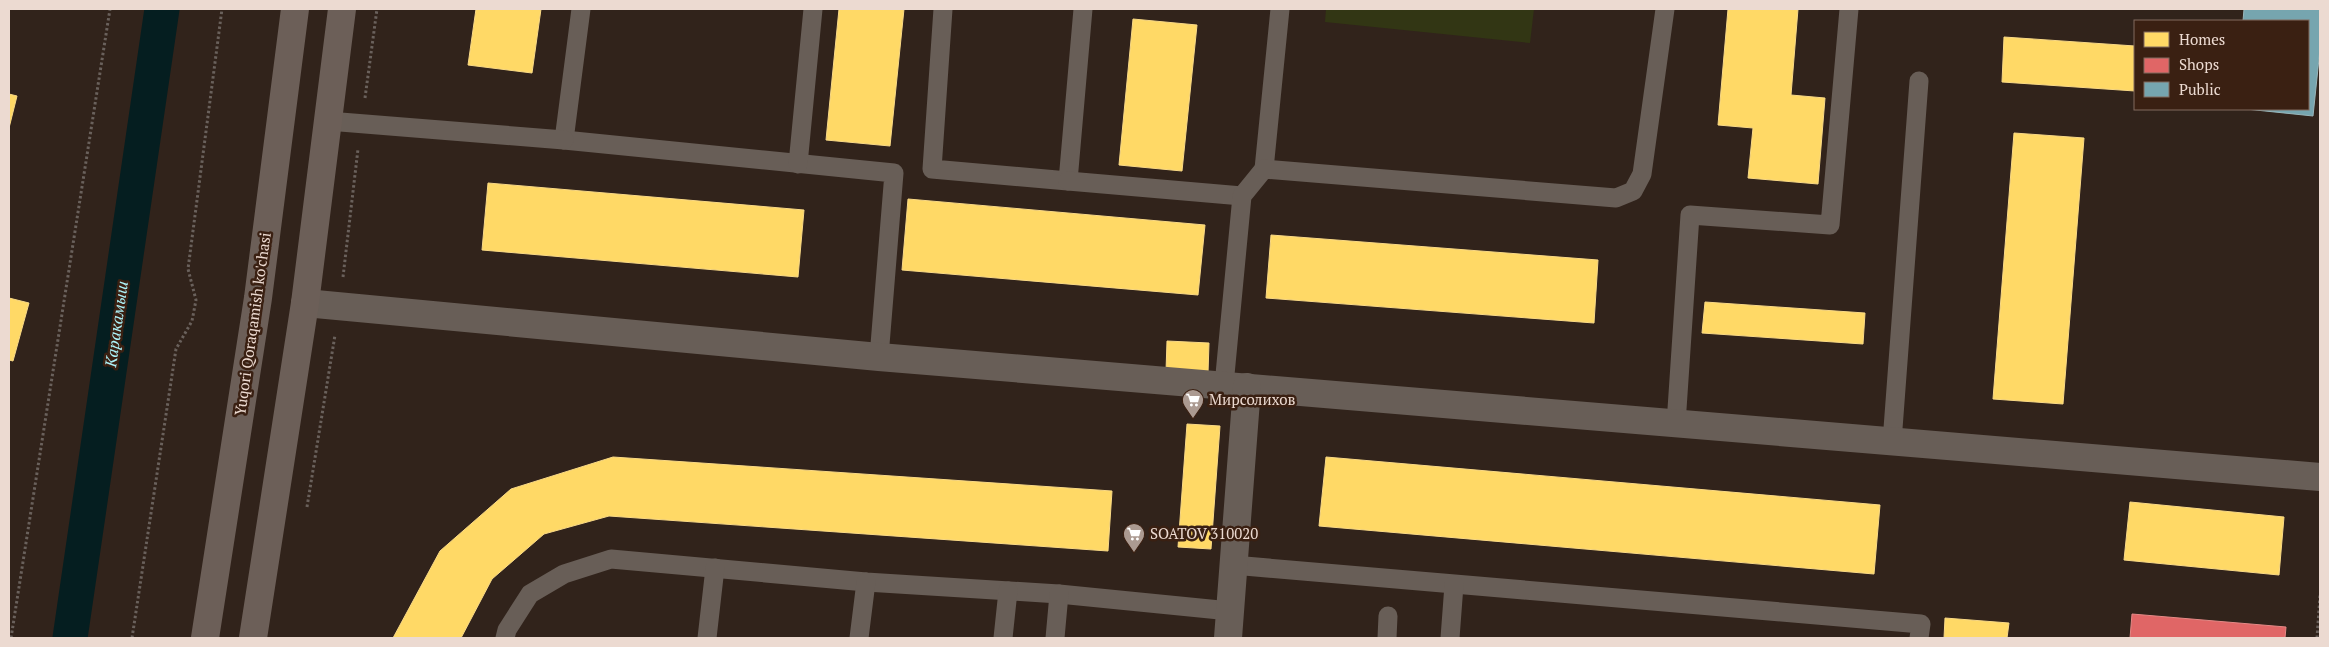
<svg xmlns="http://www.w3.org/2000/svg" width="2329" height="647" viewBox="0 0 2329 647" font-family="'PT Serif',serif">
<style>
.park{fill:#323614}
.homes{fill:#ffd966;stroke:#f9d986}
.shops{fill:#e06666;stroke:#e48986}
.public{fill:#76a5af;stroke:#99b5b9}
.lines{fill:none;stroke-linecap:round;stroke-linejoin:round}
.canal{stroke:#051e20;stroke-width:35}
.path{stroke:#6a615c;stroke-width:3;stroke-dasharray:2.5 2.5;stroke-linecap:butt}
.lane{stroke:#685e57;stroke-width:19}
.street{stroke:#685e57;stroke-width:28}
.secondary{stroke:#6c5f58;stroke-width:28}
.labels{text-anchor:middle;stroke-width:5;stroke-linejoin:round;paint-order:stroke}
.street-label{font-size:15px;fill:#ecdad1;stroke:#3a2012}
.poi-label{font-size:15px;fill:#ecdad1;stroke:#3a2012;text-anchor:start}
.water-label{font-size:16px;font-style:italic;fill:#adf3f9;stroke:#3a2012}
</style>
<rect width="100%" height="100%" fill="#31231b"/>
<polygon class="park" points="1326,9 1534,9 1530,43 1325,22"/>
<g class="homes">
<polygon points="476,9 541,9 532,73 468,65"/>
<polygon points="839,9 904,9 890,146 826,140"/>
<polygon points="1728,9 1798,9 1791,95 1825,98 1818,184 1748,178 1753,128 1718,125"/>
<polygon points="1133,19 1197,25 1182,171 1119,165"/>
<polygon points="2004,37 2135,46 2135,91 2002,82"/>
<polygon points="9,94 17,96 9,128"/>
<polygon points="2014,133 2084,138 2063,404 1993,399"/>
<polygon points="488,183 804,210 798,277 482,250"/>
<polygon points="908,199 1205,225 1198,295 902,270"/>
<polygon points="1271,235 1598,260 1594,323 1266,298"/>
<polygon points="9,298 29,303 13,361 9,360"/>
<polygon points="1705,302 1865,313 1863,344 1702,333"/>
<polygon points="1167,341 1209,343 1208,373 1166,371"/>
<polygon points="1187,424 1220,426 1211,549 1178,547"/>
<polygon points="613,457 1112,491 1108,551 609,516 544,534 492,579 461,638 393,638 440,551 511,489"/>
<polygon points="1326,457 1880,505 1874,574 1319,526"/>
<polygon points="2130,502 2284,517 2279,575 2124,560"/>
<polygon points="1945,618 2009,623 2007,638 1944,638"/>
</g>
<polygon class="shops" points="2132,614 2286,627 2285,638 2130,638"/>
<polygon class="public" points="2244,9 2320,9 2320,49 2313,116 2246,109 2308,109 2308,21 2243,21"/>
<g class="lines">
<polyline class="canal" points="70,638 162,9"/>
<g class="path">
<polyline points="365,98 377,9"/>
<polyline points="343,277 358,149"/>
<polyline points="307,507 335,335"/>
<polyline points="11,638 110,9"/>
<polyline points="132,638 176,349 192,321 196,300 188,269 222,9"/>
<polyline points="2317,638 2320,595"/>
</g>
<g class="lane">
<polyline points="581,9 564,140 894,173 879,357"/>
<polyline points="943,9 932,169 1068,181 1083,9"/>
<polyline points="328,121 564,140"/>
<polyline points="798,164 813,9"/>
<polyline points="1264,169 1280,9"/>
<polyline points="1068,181 1242,196"/>
<polyline points="1224,385 1242,196 1264,169 1616,198 1633,191 1642,174 1665,9"/>
<polyline points="1676,424 1690,215 1830,225 1849,9"/>
<polyline points="1892,442 1919,81"/>
<polyline points="1233,565 1921,624 1919,638"/>
<polyline points="505,638 507,630 530,594 564,574 611,559 866,582 1059,594 1230,611"/>
<polyline points="707,638 715,568"/>
<polyline points="859,638 866,582"/>
<polyline points="1003,638 1008,591"/>
<polyline points="1055,638 1059,594"/>
<polyline points="1387,638 1388,616"/>
<polyline points="1450,638 1454,585"/>
</g>
<g class="street">
<polyline points="305,303 879,357 2320,477"/>
<polyline points="1228,638 1247,387"/>
</g>
<g class="secondary">
<polyline points="205,638 258,298 295,9"/>
<polyline points="253,638 305,303 342,9"/>
</g>
</g>
<defs>
<g id="supermarket-pin" transform="scale(1.125)"><path d="M0 17L-7.5 6A9.5 9.5 0 1 1 7.5 6Z" fill="#ab9a91" stroke="#3a2012"/><path d="M-6-5.5h2.5l.6 2H6L4.5 2H-2.5L-4.4-4H-6ZM-1.5 3.2a1.3 1.3 0 1 0 .1 0ZM3 3.2a1.3 1.3 0 1 0 .1 0Z" fill="#fff"/></g>
</defs>
<g fill-rule="evenodd">
<use href="#supermarket-pin" x="1193" y="400"/>
<use href="#supermarket-pin" x="1134" y="534"/>
</g>
<g class="labels">
<g class="street-label">
<text transform="translate(253 324) rotate(-82)" y="5">Yuqori Qoraqamish ko'chasi</text>
</g>
<g class="poi-label">
<text x="1209" y="405">Мирсолихов</text>
<text x="1150" y="539">SOATOV 310020</text>
</g>
<g class="water-label">
<text transform="translate(116 324) rotate(-82)" y="6">Каракамыш</text>
</g>
</g>
<rect width="2329" height="647" fill="none" stroke="#ecdad1" stroke-width="20"/>
<rect x="2134" y="20" width="175" height="90" fill="#3a2012" stroke="#816a5e"/>
<rect x="2144" y="32" width="25" height="15" fill="#ffd966" stroke="#816a5e"/>
<text x="2179" y="45" font-size="15" fill="#ecdad1">Homes</text>
<rect x="2144" y="58" width="25" height="15" fill="#e06666" stroke="#816a5e"/>
<text x="2179" y="70" font-size="15" fill="#ecdad1">Shops</text>
<rect x="2144" y="82" width="25" height="15" fill="#76a5af" stroke="#816a5e"/>
<text x="2179" y="95" font-size="15" fill="#ecdad1">Public</text>
</svg>
